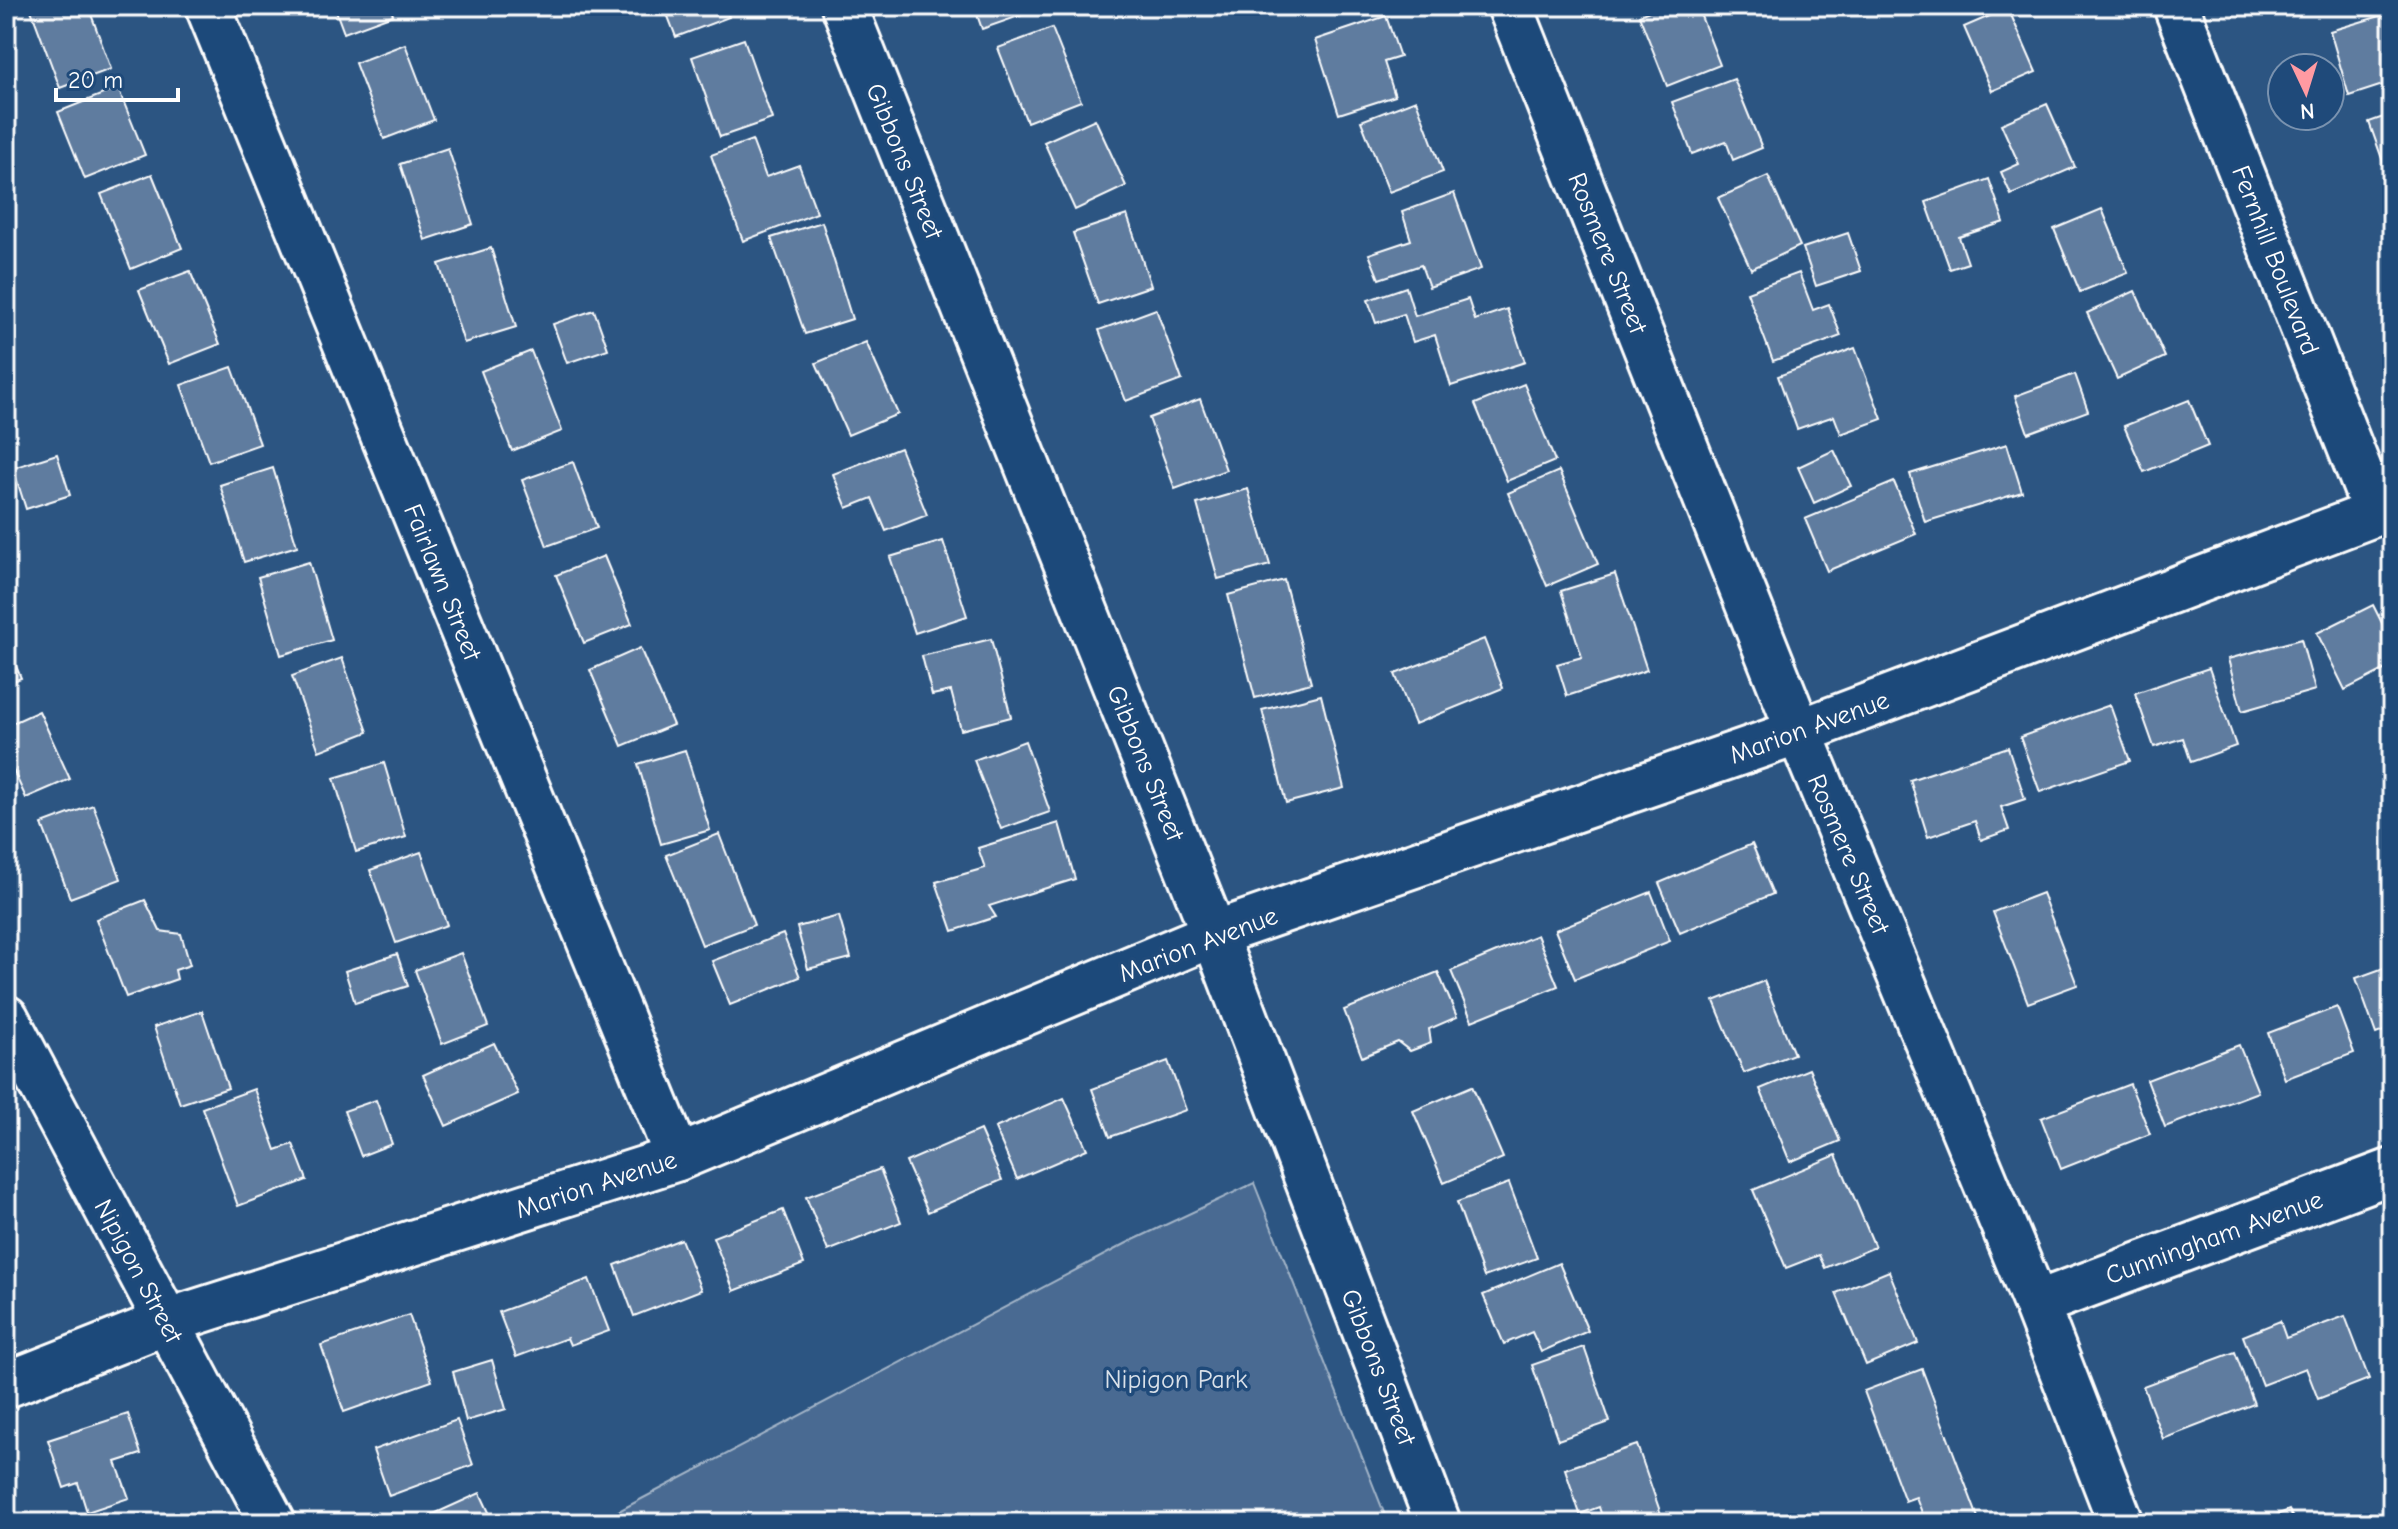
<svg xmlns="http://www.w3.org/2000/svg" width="2398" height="1529" viewBox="0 0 2398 1529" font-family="'Comic Neue',sans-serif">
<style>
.green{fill:#486b92;stroke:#a4b5c8;stroke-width:2}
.building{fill:#5e7c9f;stroke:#fff;stroke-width:2}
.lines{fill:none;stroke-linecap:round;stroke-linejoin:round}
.minor-casing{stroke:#fff;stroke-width:50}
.minor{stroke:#1f4a7a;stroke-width:44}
.labels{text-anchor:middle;stroke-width:7;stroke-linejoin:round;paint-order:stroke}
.street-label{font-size:26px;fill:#fff;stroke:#1f4a7a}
.park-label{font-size:26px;fill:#dae1e9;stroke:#1f4a7a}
</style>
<rect width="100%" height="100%" fill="#2c5582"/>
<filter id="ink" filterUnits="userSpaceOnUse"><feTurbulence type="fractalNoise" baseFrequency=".0125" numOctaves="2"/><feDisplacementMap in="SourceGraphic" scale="16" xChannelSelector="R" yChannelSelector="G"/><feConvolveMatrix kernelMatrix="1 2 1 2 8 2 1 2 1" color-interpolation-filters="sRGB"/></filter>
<g filter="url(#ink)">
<polygon class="green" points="1254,1183 1388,1523 596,1523 1127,1243"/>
<g class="building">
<polygon points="41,6 88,6 111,69 60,88 31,10"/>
<polygon points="334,6 390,6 393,15 344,33"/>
<polygon points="664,6 725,6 729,17 676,37"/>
<polygon points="974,6 1044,6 1045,7 982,29"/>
<polygon points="1662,6 1697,6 1720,65 1667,86 1639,15"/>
<polygon points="2008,8 2036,72 1992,91 1964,27"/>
<polygon points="2390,13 2392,82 2349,96 2330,31"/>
<polygon points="1386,16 1400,57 1384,62 1395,96 1339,114 1315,40"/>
<polygon points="1052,28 1081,101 1027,122 998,48"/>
<polygon points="744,39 772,119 720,137 692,57"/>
<polygon points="405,44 434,120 384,139 355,63"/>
<polygon points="1734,79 1762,148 1733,160 1726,141 1692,154 1672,102"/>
<polygon points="118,88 145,155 85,179 58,112"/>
<polygon points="1416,100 1443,172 1389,192 1361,121"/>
<polygon points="2047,104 2075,167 2011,195 2001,172 2019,164 2001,124"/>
<polygon points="2392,114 2392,184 2391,184 2369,122"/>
<polygon points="1095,119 1126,186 1075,210 1044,142"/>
<polygon points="752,140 766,177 799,165 817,213 743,241 711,155"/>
<polygon points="448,148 473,224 425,240 400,164"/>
<polygon points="152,174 182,248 131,269 101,194"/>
<polygon points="1768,176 1800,246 1751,269 1718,198"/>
<polygon points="1989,179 2004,222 1959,237 1968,263 1950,269 1926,202"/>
<polygon points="1454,193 1481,269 1429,287 1421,265 1379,279 1369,254 1411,240 1402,212"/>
<polygon points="2102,209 2128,273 2080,292 2054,229"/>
<polygon points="2392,213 2392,238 2383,216"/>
<polygon points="1127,215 1151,286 1098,304 1073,233"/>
<polygon points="822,222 852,319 805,334 771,238"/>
<polygon points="1848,233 1861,271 1816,286 1803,248"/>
<polygon points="491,248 516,327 464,343 439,264"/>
<polygon points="190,271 220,344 169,364 139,290"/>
<polygon points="1799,273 1813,310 1829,304 1841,336 1773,361 1747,292"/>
<polygon points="1406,287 1415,316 1468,299 1475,320 1507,309 1525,362 1451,386 1435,335 1413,342 1404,314 1376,323 1368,300"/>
<polygon points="2135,291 2165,357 2117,379 2087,313"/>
<polygon points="1156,309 1182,380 1126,401 1099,330"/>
<polygon points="594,310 608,349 567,363 553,324"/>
<polygon points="866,342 898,414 848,435 816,363"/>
<polygon points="1855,348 1882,419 1841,434 1834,416 1797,429 1778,376"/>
<polygon points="531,351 562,431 512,451 481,371"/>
<polygon points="232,367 260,444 209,462 181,385"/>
<polygon points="2075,374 2088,411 2028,433 2015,396"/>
<polygon points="1524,384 1555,461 1507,481 1475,404"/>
<polygon points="1200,399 1226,470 1175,489 1149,418"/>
<polygon points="2189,400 2208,446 2144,472 2124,426"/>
<polygon points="2007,444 2022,492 1925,522 1910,474"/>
<polygon points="900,448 927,515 886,531 872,498 847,508 833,474"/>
<polygon points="1834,450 1851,486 1814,503 1798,467"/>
<polygon points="57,454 70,495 26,509 13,468"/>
<polygon points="573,462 597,528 547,546 522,480"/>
<polygon points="273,468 297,546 244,562 220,485"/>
<polygon points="1559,471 1598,564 1547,586 1508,493"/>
<polygon points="1894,482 1916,534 1827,571 1805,519"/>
<polygon points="1248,489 1270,565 1218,579 1197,504"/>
<polygon points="943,541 967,616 915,633 890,557"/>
<polygon points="604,556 632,624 584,643 556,575"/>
<polygon points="309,562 332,640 281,655 258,577"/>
<polygon points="1615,574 1647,670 1567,696 1557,664 1582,657 1561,591"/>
<polygon points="1284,580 1311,683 1255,698 1228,595"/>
<polygon points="2373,605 2392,643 2392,666 2345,690 2317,633"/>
<polygon points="991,639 1011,717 961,730 951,691 932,695 922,656"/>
<polygon points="1484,639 1503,688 1415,724 1395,674"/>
<polygon points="2301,639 2315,690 2242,711 2228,659"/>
<polygon points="6,642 21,678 6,684"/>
<polygon points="640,648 673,725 622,746 590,670"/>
<polygon points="342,658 368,732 319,751 292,676"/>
<polygon points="2209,668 2236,746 2191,762 2183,738 2154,747 2135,693"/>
<polygon points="1321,695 1344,788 1286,803 1262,710"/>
<polygon points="2110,705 2130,761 2040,792 2020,737"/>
<polygon points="39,711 70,779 26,798 6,755 6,726"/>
<polygon points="1025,741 1050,812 1001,829 974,760"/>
<polygon points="2008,747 2025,799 2001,807 2009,830 1981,840 1975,821 1928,837 1910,780"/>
<polygon points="685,750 710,830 661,844 638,764"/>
<polygon points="384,763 406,837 356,852 334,778"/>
<polygon points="93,805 121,879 70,898 42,824"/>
<polygon points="1059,823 1075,879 989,906 996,917 953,931 936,882 985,868 978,848"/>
<polygon points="719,834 754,925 702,945 666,855"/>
<polygon points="1752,844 1773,894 1680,933 1659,883"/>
<polygon points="421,852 447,925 396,943 370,870"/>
<polygon points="1651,892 1670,941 1575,979 1555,930"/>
<polygon points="2042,893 2077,985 2028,1003 1993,912"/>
<polygon points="145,900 160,931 181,934 190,965 175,970 177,979 126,997 96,919"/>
<polygon points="839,916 851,958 808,969 797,927"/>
<polygon points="783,934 800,977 730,1005 712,961"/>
<polygon points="1537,935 1558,986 1472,1021 1451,971"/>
<polygon points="461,953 488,1026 442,1044 415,970"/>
<polygon points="397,954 408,986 355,1003 345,971"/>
<polygon points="2392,965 2392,1028 2376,1034 2356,978"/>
<polygon points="1438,972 1457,1017 1429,1029 1431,1043 1410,1051 1398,1042 1362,1057 1344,1010"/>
<polygon points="1764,981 1794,1054 1744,1073 1714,1001"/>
<polygon points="2337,1007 2354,1053 2285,1079 2268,1033"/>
<polygon points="202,1011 228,1088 180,1104 154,1027"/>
<polygon points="494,1043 518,1094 446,1126 423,1075"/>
<polygon points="2239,1045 2258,1092 2165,1127 2147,1080"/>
<polygon points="1168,1061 1186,1110 1110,1137 1092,1089"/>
<polygon points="1809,1069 1840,1141 1790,1162 1760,1089"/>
<polygon points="2130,1084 2150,1134 2061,1169 2041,1118"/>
<polygon points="1472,1086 1503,1158 1444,1183 1413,1111"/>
<polygon points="254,1089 276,1150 293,1144 307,1180 238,1206 202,1108"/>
<polygon points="1064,1098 1087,1149 1017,1179 995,1128"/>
<polygon points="376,1100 392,1144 361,1156 344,1111"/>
<polygon points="980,1130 1002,1180 928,1212 906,1162"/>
<polygon points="1836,1155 1875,1247 1825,1268 1819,1255 1786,1268 1753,1190"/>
<polygon points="880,1169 901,1222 828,1251 806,1197"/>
<polygon points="1509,1183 1537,1258 1484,1277 1457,1202"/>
<polygon points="783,1210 804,1264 734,1291 713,1237"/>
<polygon points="681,1239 701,1290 634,1316 615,1265"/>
<polygon points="1559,1263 1588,1331 1541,1352 1532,1332 1504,1344 1483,1295"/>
<polygon points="1889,1271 1918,1343 1866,1365 1836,1293"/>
<polygon points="589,1279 609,1331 570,1345 567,1338 516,1357 499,1312"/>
<polygon points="409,1315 432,1381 344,1412 321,1345"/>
<polygon points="2345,1316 2369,1379 2318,1399 2306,1368 2262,1385 2243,1336 2280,1321 2286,1338"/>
<polygon points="1584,1347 1610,1422 1558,1440 1532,1365"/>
<polygon points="2235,1352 2254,1404 2163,1439 2143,1386"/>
<polygon points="492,1360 506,1409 466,1421 453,1372"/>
<polygon points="1922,1369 1980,1523 1926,1523 1916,1497 1905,1501 1864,1391"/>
<polygon points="128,1414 141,1454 116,1462 129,1498 87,1512 78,1483 64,1488 48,1440"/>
<polygon points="457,1420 473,1465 389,1496 373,1450"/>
<polygon points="1637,1445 1663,1520 1653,1523 1604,1523 1599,1507 1580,1514 1565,1469"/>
<polygon points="480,1493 494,1523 414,1523"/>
<polygon points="2289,1510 2295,1523 2256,1523"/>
</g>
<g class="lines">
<g class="minor-casing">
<g id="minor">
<polyline points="208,6 678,1158"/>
<polyline points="844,6 1214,934 1438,1523"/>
<polyline points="1510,6 1799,732 2036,1304 2121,1523"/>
<polyline points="2176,6 2376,513"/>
<polyline points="6,1018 273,1523"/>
<polyline points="2036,1304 2392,1171"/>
<polyline points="6,1385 168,1321 678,1158 1214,934 1799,732 2392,507"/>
</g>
</g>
<use href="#minor" class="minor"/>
</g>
</g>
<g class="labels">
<g class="street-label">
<text transform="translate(905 161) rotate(68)" y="9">Gibbons Street</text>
<text transform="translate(1608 253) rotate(68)" y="9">Rosmere Street</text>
<text transform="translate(2276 260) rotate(69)" y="9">Fernhill Boulevard</text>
<text transform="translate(443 582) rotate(68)" y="9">Fairlawn Street</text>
<text transform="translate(1809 727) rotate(-20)" y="9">Marion Avenue</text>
<text transform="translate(1146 763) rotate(68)" y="9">Gibbons Street</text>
<text transform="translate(1849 854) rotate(67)" y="9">Rosmere Street</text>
<text transform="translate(1198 944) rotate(-21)" y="9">Marion Avenue</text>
<text transform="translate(596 1184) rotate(-18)" y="9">Marion Avenue</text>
<text transform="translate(2214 1237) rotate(-20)" y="9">Cunningham Avenue</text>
<text transform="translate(139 1271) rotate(62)" y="9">Nipigon Street</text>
<text transform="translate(1379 1367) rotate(69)" y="9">Gibbons Street</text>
</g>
<g class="park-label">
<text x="1176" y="1388">Nipigon Park</text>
</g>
</g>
<rect width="2398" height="1529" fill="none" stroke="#1f4a7a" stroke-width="32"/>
<rect x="16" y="16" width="2366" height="1497" fill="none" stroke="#fff" stroke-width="3" filter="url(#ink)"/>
<g transform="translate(2306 92) rotate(176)"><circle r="38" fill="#1f4a7a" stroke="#7992af" stroke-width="2"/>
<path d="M0-6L14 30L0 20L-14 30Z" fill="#ff9aa2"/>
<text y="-12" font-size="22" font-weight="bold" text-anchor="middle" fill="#ffffff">N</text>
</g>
<path d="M56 88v12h122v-12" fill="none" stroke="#ffffff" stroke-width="4"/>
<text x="68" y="88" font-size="24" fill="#ffffff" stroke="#1f4a7a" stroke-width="6" paint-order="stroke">20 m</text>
</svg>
